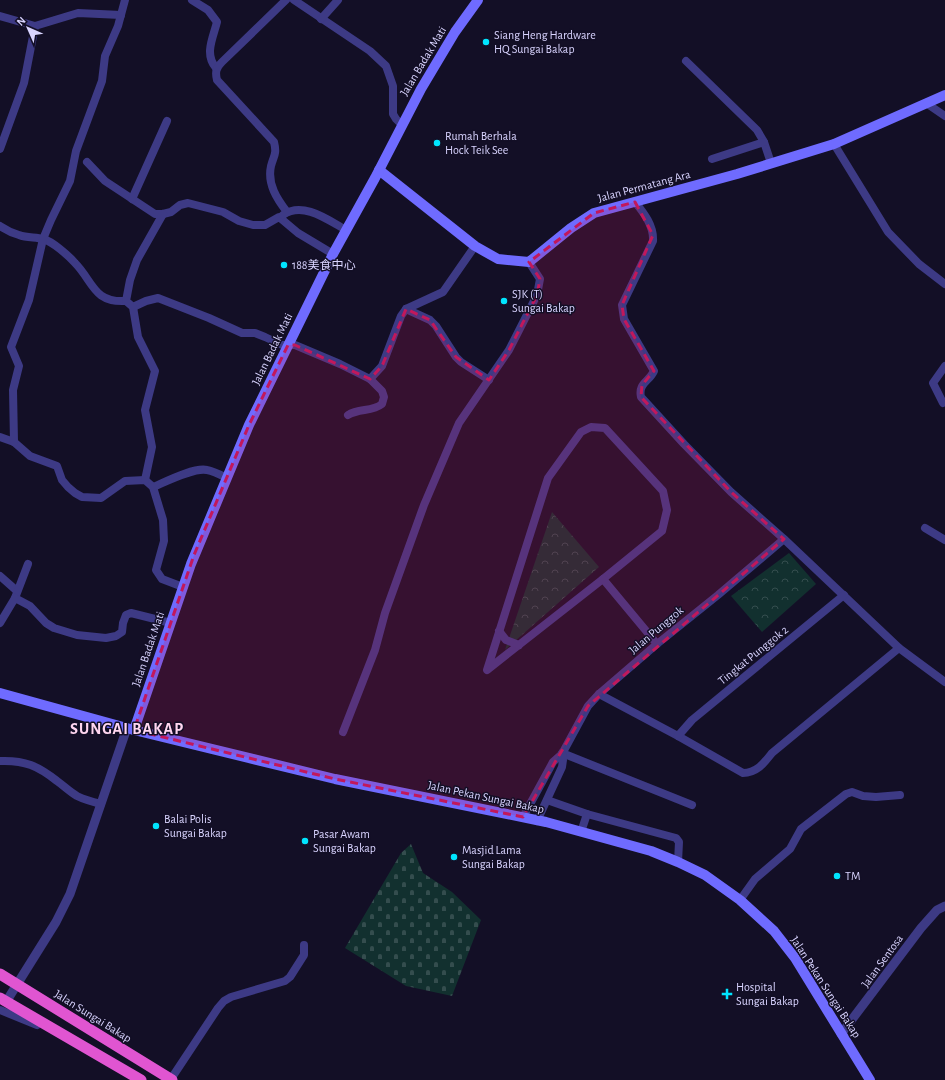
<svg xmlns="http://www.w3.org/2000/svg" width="945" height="1080" viewBox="0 0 945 1080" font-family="'Alegreya Sans','Noto Sans SC',sans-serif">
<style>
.cemetery{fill:url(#cemetery-stones)}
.park{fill:url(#park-crowns)}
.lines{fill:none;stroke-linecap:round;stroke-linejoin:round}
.minor{stroke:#3d3a85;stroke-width:8}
.tertiary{stroke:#3d3a85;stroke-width:9}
.secondary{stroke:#6f6bff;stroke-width:10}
.trunk{stroke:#e055d1;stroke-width:11}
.marked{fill:#c2185b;fill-opacity:0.2;stroke:#c2185b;stroke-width:3;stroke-dasharray:8 5;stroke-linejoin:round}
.poi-dot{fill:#00e5ff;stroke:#130f26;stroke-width:1.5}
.labels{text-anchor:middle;stroke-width:3;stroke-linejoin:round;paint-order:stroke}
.poi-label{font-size:12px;fill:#d9d4ff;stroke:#130f26;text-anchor:start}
.street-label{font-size:12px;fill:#d9d4ff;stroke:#130f26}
.district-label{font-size:16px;font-weight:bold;letter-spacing:1px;fill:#ffd6f0;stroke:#130f26}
</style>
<defs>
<pattern id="cemetery-stones" width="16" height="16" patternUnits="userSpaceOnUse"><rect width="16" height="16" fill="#12302f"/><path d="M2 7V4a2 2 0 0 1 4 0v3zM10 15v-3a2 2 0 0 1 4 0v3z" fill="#344d4e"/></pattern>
<pattern id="park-crowns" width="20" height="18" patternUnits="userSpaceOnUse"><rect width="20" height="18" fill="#12302f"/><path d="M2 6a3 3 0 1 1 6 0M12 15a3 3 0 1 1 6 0" fill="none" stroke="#344d4e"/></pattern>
</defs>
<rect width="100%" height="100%" fill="#130f26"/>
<polygon class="cemetery" points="411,844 423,873 452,892 481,920 452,996 406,986 345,948 401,853"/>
<g class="park">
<polygon points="552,512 599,567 505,650"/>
<polygon points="789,553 816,584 762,632 731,596"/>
</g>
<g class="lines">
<g class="minor">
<path d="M192 0 208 10 217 22C213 38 204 54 216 68"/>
<path d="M286 0 222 62C216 68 215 72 217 80L274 142C277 154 274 155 271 166 267 184 277 199 287 212"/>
<polyline points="294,0 370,51 386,66 393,86 393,114 396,119 402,125"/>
<polyline points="0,16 35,26 78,13 121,15"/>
<polyline points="321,19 338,0"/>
<polyline points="686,61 757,130 764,142 771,163"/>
<polyline points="926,103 945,116"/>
<polyline points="834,144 888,232 919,264 945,284"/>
<polyline points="0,149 24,83 35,26"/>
<polyline points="712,159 764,142"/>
<polyline points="87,162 105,181 155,214 163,214 171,212 180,205 188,203 223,212 239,221 253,225 265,225 279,217 298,233 333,254"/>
<polyline points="132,199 167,121"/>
<path d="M283 215C303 201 328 220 346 230"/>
<path d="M0 226C6 230 12 233 19 235 27 238 36 237 43 239 52 241 69 256 75 263 93 281 93 303 126 301"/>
<path d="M133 307 146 301 158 298 209 318 242 333H255L265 337 282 345H295L340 364 370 379 382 391 384 397 382 404C372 412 359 408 348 415"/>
<polyline points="406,309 430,320 436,326 456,357 461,362 489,380"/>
<polyline points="370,379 382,366 401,316 406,309 443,292 475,246"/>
<polyline points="943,403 933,383 945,366"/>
<polygon points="591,427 605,428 663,491 667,510 662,531 603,579 487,670 548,478 581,432"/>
<polyline points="0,437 14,442 30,456 57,466 62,480 68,487 75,493 82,497 101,498 125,481 145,480 153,487 163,520 164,541 156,570 162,579 183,587"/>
<polyline points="14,442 13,390 19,366 11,347 29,300 43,239 51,220 70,181 76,151 102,81 105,56 118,26 125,0"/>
<polyline points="145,480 152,447 145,410 155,371 138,337 133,307 126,301 130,280 137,260 163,214"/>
<path d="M153 487C165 482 194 467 207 470 213 471 221 475 227 478"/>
<polyline points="925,528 945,540"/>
<polyline points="0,576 17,591"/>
<polyline points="603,579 657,644"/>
<polyline points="15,598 28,564"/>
<polyline points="0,623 15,598 30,606 46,623 54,628 77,635 106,638 116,636 122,632 123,623 126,615 131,613 171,623"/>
<polyline points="499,631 506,640 519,645"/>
<polyline points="899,648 945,682"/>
<path d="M599 694 678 736 743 773C757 773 764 763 772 753L899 648 784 539 731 492 684 444 641 397C638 383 649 382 654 371L624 319 622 305 653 241C654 226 644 213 635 202"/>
<polyline points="343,732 375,650 385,613 424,505 459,423 509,350 537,295 540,279 529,262"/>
<polyline points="678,736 692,720 844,595"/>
<polyline points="562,753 692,805"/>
<path d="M0 761C25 760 38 766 57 781 64 786 70 792 77 796 85 800 93 802 101 804"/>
<polyline points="547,800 587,814 676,838 679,842 678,862"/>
<polyline points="523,817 553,762 562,754 588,706 599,694 657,644 718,595 784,539"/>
<polyline points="537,821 562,767 563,760 562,754"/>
<polyline points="581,832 587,814"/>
<polyline points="740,900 755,879 790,849 801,829 846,794 852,792 863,796 876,797 900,795"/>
<polyline points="0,1010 37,1025"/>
<polyline points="171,1079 218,1008 224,1001 231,997 285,981 290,977 304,955 304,945"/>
</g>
<g class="tertiary">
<polyline points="6,1002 56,922 70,894 127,728"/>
<polyline points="841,1034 921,928 937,910 945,906"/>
</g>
<g class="secondary">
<polyline points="379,170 475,246 498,259 529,262 571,228 594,213 737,174 834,144 945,95"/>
<polyline points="0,693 134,730 335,779 546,822 651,851 678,862 705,875 740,900 774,931 795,958 870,1080"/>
<polyline points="134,730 191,564 249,425 333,254 375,178 421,89 455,32 478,0"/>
</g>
<g class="trunk">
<polyline points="0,974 172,1080"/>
<polyline points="0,998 141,1080"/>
</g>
</g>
<path class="marked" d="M635 202 653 235 622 305 624 319 654 371 642 385 641 397 731 492 784 539 588 706 523 817 335 779 134 730 194 555 249 425 288 345H295L370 379 382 366 406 309 430 320 456 357 489 380 509 350 537 295 540 279 529 262 594 213Z"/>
<g class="poi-dot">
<circle cx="486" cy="42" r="4"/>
<circle cx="437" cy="143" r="4"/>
<circle cx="284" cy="265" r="4"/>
<circle cx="504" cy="301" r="4"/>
<circle cx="156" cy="826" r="4"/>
<circle cx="305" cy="841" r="4"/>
<circle cx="454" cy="857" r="4"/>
<circle cx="837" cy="876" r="4"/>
<path d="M725 988h4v4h4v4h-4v4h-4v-4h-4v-4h4z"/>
</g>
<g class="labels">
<g class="poi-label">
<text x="494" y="39">Siang Heng Hardware<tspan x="494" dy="14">HQ Sungai Bakap</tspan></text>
<text x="445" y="140">Rumah Berhala<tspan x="445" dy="14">Hock Teik See</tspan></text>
<text x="292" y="269">188美食中心</text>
<text x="512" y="298">SJK (T)<tspan x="512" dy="14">Sungai Bakap</tspan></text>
<text x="164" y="823">Balai Polis<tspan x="164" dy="14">Sungai Bakap</tspan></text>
<text x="313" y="838">Pasar Awam<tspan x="313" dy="14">Sungai Bakap</tspan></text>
<text x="462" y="854">Masjid Lama<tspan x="462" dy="14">Sungai Bakap</tspan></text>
<text x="845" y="880">TM</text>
<text x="736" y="991">Hospital<tspan x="736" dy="14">Sungai Bakap</tspan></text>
</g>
<g class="street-label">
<text transform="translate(423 61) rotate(-59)" y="4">Jalan Badak Mati</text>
<text transform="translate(644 186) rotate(-15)" y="4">Jalan Permatang Ara</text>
<text transform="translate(272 349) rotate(-64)" y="4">Jalan Badak Mati</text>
<text transform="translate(656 630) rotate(-40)" y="4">Jalan Punggok</text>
<text transform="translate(148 649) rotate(-71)" y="4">Jalan Badak Mati</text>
<text transform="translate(753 655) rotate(-39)" y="4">Tingkat Punggok 2</text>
<text transform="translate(486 797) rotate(12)" y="4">Jalan Pekan Sungai Bakap</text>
<text transform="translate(882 961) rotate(-54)" y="4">Jalan Sentosa</text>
<text transform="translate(826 987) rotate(57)" y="4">Jalan Pekan Sungai Bakap</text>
<text transform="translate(93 1016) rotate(32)" y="4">Jalan Sungai Bakap</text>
</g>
<g class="district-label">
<text x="127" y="734">SUNGAI BAKAP</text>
</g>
</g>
<g transform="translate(28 28) rotate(315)" stroke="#130f26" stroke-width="3" paint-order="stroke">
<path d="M0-3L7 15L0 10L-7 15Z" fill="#d9d4ff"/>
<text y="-6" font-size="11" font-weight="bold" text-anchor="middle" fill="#d9d4ff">N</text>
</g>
</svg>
